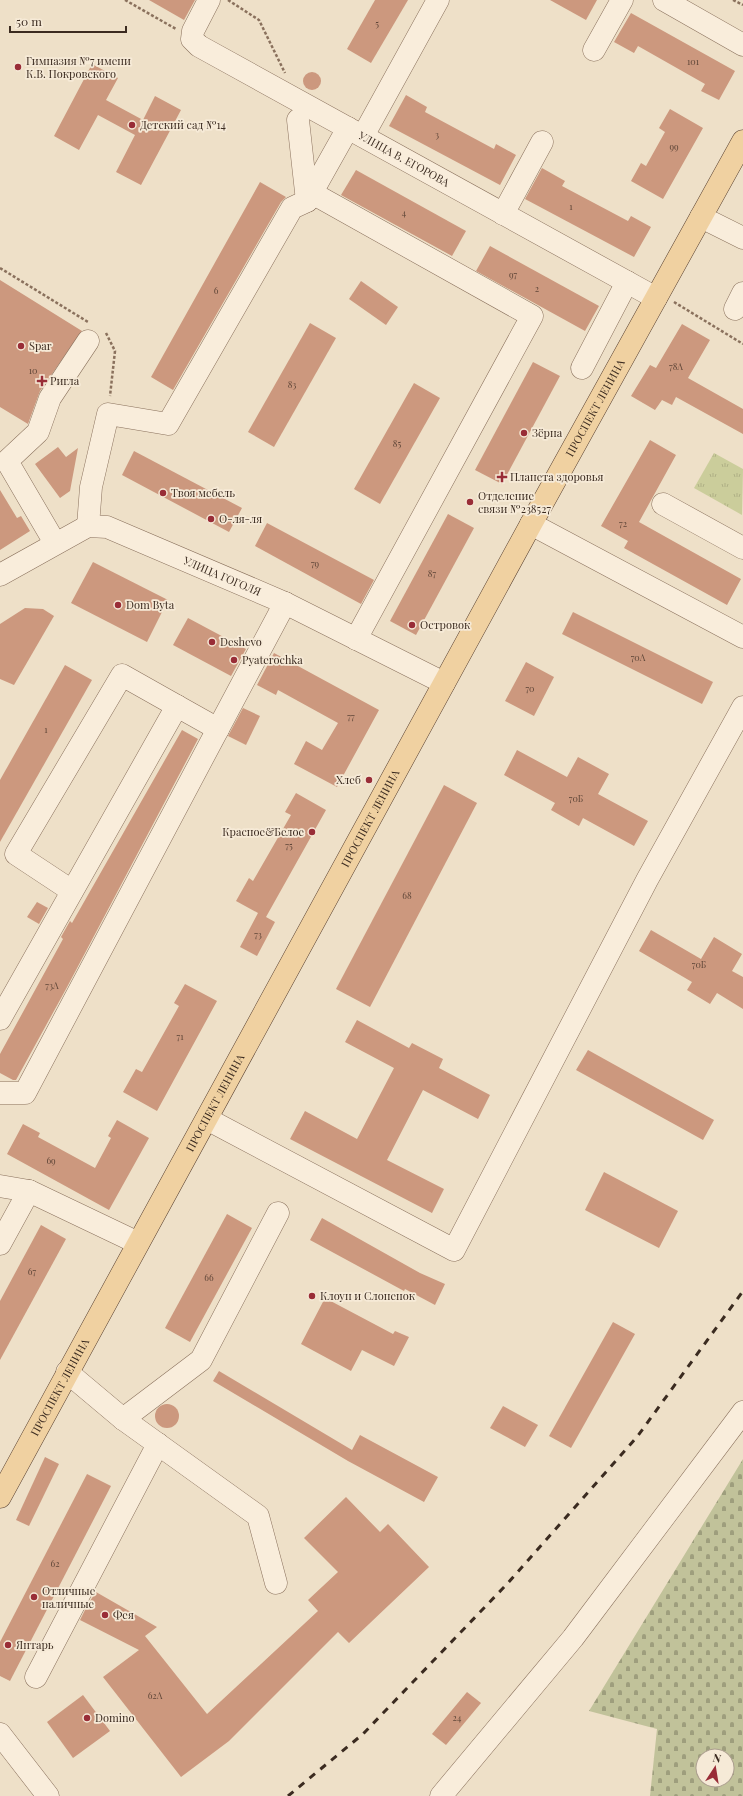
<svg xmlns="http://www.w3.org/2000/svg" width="743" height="1796" viewBox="0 0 743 1796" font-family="'Playfair Display',serif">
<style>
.grass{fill:url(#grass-tufts)}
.cemetery{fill:url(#cemetery-stones);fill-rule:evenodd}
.building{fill:#cc987e}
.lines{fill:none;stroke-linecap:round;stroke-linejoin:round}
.minor-casing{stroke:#8a715d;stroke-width:23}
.major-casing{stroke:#584031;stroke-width:23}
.path{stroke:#8a715d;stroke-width:2.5;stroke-dasharray:3 2;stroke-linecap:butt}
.minor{stroke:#f9eddb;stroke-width:22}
.major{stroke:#f0d1a1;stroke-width:22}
.rail{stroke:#3b2b20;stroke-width:3;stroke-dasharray:7 7;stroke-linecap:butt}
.poi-dot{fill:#992d37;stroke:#f6ead7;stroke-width:1.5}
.labels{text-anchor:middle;stroke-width:3.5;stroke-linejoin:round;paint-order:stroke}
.number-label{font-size:9px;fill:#5f4638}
.poi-label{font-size:11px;fill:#3b2b20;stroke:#f6ead7;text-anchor:start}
.street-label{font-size:11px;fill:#3b2b20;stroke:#f6ead7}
</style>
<defs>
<pattern id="grass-tufts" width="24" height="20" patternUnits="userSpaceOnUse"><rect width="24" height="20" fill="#cbcd9b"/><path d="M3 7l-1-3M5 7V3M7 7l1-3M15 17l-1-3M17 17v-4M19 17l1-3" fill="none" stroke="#afb085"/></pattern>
<pattern id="cemetery-stones" width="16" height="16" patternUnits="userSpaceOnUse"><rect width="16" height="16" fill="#c1c29a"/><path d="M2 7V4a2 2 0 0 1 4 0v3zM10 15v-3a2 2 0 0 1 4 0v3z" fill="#9e9e7d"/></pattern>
</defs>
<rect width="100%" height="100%" fill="#eee0c8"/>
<polygon class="grass" points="714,453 743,469 742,515 694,488"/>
<path class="cemetery" d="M743 1459V1796H650L657 1729 589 1711ZM703 1756H727V1780H703Z"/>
<g class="building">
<polygon points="149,0 195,0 184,20"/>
<polygon points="375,0 408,0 371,63 347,49"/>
<polygon points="550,0 597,0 586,20"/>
<polygon points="631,13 735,71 719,100 701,91 705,84 638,46 634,53 614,42"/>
<polygon points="92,64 118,78 106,100 143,120 155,96 181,110 141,185 116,172 135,135 98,115 79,150 54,136"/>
<circle cx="312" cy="81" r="9"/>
<polygon points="406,95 427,107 425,112 494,149 496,144 516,155 500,185 389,126"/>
<polygon points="670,109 703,128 663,199 631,181 641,163 646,166 665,132 659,128"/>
<polygon points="542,168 565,181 562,186 628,221 631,216 651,227 634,257 525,199"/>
<polygon points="356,170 466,231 452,256 341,195"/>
<polygon points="260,182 286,197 281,202 173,390 151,377"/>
<polygon points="490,246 599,306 585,331 476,271"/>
<polygon points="0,280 82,331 40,391 28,424 0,407"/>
<polygon points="361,281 398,307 386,325 349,299"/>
<polygon points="310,323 336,338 274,447 248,432"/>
<polygon points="682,324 710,340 688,378 743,409 743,434 676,397 672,405 662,400 655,410 631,396 650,365 656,368"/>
<polygon points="533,362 560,376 502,484 475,470"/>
<polygon points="414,383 440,398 380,504 354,489"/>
<polygon points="650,440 676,455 639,522 741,579 727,605 624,548 628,541 601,526"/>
<polygon points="58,447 66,457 78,448 70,491 60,498 35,464"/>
<polygon points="134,451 242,508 229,532 122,475"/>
<polygon points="0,490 17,518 21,516 30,531 0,550"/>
<polygon points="448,514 474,528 416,635 390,621"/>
<polygon points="267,523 374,580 361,604 255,546"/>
<polygon points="93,562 168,600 147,642 71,603"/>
<polygon points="25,608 43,609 54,616 14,685 0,679 0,624"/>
<polygon points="573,612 713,682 702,704 562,634"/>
<polygon points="188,618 246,649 231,676 173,645"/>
<polygon points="274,653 379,710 337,787 294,764 306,741 322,750 338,723 278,690 276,695 257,685"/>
<polygon points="526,662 554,677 534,716 505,701"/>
<polygon points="65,665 92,680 0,842 0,780"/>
<polygon points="243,708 260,716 246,745 228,736"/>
<polygon points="182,730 198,739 66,989 16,1080 13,1080 0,1073 0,1054 63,939 61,937 70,921 72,923"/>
<polygon points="517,750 567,777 578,757 609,774 598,794 648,821 634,846 583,818 579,826 551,810 555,803 504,775"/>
<polygon points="444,785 477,803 370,1007 336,989"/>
<polygon points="296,793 326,810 266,917 275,922 257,956 240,947 258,913 236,901 249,878 253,881 291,815 285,812"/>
<polygon points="37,902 48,908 39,924 27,917"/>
<polygon points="651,930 701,959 714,937 742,954 732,971 743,977 743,1009 717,993 710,1004 687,990 692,982 639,951"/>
<polygon points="185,984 217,1001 157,1111 123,1092 136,1069 142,1072 179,1006 174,1003"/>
<polygon points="357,1020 409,1048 412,1043 443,1059 439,1068 490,1095 478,1119 423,1090 387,1160 444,1189 432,1213 290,1139 305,1111 357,1139 394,1068 345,1042"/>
<polygon points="588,1050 714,1120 703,1140 576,1070"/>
<polygon points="117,1120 149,1138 109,1210 7,1154 23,1124 40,1133 38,1137 95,1168 111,1138 108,1136"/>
<polygon points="604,1172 678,1211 659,1248 585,1210"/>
<polygon points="227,1214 252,1228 190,1342 165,1328"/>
<polygon points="322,1218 420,1273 445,1284 435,1305 405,1289 404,1291 310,1240"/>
<polygon points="41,1225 66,1239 0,1360 0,1301"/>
<polygon points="325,1298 393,1334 395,1331 409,1337 394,1366 362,1350 351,1371 301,1344"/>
<polygon points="613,1322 635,1334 571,1448 549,1436"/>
<polygon points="219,1371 352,1450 360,1435 438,1477 424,1502 348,1461 213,1381"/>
<circle cx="167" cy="1416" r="12"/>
<polygon points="503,1406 538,1425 525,1447 490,1428"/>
<polygon points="45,1457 59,1464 29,1526 16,1520"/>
<polygon points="87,1474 111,1486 10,1681 0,1676 0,1642"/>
<polygon points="346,1497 380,1532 388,1524 429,1567 349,1643 338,1632 229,1741 181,1777 103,1677 139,1650 80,1620 88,1604 96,1592 157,1627 145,1636 207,1714 318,1611 308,1600 338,1572 304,1538"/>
<polygon points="467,1692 481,1703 446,1745 432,1734"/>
<polygon points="83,1695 110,1731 73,1758 47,1722"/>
</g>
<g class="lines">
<g class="minor-casing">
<g id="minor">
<path id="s1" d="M209 0 193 31 192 39 199 46 656 298"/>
<polyline points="664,0 743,45"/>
<polyline points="594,50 622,0"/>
<polyline points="298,120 307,201"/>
<polyline points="363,136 438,0"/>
<polyline points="312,193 532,316 356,639"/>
<polyline points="503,214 542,142"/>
<polyline points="701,217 743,238"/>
<polyline points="735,309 743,293"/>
<polyline points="582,368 627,282"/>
<polyline points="663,504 743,548"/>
<polyline points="531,524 743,637"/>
<polyline points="88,526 91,487 108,414 168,424 292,208 307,201 348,128"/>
<polyline points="55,543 7,461 38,432 50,398 88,341"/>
<path id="s2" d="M0 575 88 526 107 527 285 603 444 683"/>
<polyline points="72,891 16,854 122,675 177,706"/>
<polyline points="0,1019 177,706 218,729 285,603"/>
<polyline points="0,1093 25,1093 218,729"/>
<polyline points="207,1119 454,1250 647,880 743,707"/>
<polyline points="0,1186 29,1191 138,1243"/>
<polyline points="0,1244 29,1191"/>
<polyline points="67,1372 123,1419 258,1516 276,1583"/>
<polyline points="123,1419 201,1360 278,1213"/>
<polyline points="36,1677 158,1444"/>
<polyline points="0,1734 48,1796"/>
<polyline points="441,1796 573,1638 743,1412"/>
</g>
</g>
<g class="major-casing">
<g id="major">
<path id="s3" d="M0 1497 531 524 743 141"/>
</g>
</g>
<g class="path">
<polyline points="125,0 176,29"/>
<polyline points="228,0 259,20 285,73"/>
<polyline points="733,0 743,5"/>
<polyline points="0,268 88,322"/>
<polyline points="674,302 743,344"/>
<polyline points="106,333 115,351 110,396"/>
</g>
<use href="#minor" class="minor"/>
<use href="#major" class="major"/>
<polyline class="rail" points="288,1796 363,1734 507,1584 637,1437 743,1291"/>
</g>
<g class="poi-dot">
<circle cx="18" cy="67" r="4"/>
<circle cx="132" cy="125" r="4"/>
<circle cx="21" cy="346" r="4"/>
<path d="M40 375h4v4h4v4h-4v4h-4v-4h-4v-4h4z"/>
<circle cx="524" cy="433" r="4"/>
<path d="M500 471h4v4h4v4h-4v4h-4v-4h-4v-4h4z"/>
<circle cx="163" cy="493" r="4"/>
<circle cx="470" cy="502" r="4"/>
<circle cx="211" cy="519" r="4"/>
<circle cx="118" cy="605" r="4"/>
<circle cx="412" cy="625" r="4"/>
<circle cx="212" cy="642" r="4"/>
<circle cx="234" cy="660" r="4"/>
<circle cx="369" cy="780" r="4"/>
<circle cx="312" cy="832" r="4"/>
<circle cx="312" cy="1296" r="4"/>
<circle cx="34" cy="1597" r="4"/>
<circle cx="105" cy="1615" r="4"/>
<circle cx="8" cy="1645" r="4"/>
<circle cx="87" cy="1718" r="4"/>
</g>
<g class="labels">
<g class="number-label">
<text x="377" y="27">5</text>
<text x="693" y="65">101</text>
<text x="437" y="138">3</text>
<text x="674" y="150">99</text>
<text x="571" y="210">1</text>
<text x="404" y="216">4</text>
<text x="513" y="278">97</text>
<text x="537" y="292">2</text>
<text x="216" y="294">6</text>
<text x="676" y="370">78А</text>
<text x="33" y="374">10</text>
<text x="292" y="388">83</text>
<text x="397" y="447">85</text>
<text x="623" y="527">72</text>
<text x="315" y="567">79</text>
<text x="432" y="577">87</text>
<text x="638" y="661">70А</text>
<text x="530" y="692">70</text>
<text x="351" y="720">77</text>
<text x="46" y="733">1</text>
<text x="576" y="802">70Б</text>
<text x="289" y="849">75</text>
<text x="407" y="899">68</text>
<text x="258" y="938">73</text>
<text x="699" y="968">70Б</text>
<text x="52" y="989">73А</text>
<text x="180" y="1040">71</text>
<text x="51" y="1164">69</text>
<text x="32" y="1275">67</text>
<text x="209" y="1281">66</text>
<text x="55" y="1567">62</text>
<text x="155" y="1699">62А</text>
<text x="457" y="1721">24</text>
</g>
<g class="poi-label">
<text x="26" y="65">Гимназия №7 имени<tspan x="26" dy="13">К.В. Покровского</tspan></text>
<text x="140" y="129">Детский сад №14</text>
<text x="29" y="350">Spar</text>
<text x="50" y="385">Ригла</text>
<text x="532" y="437">Зёрна</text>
<text x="510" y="481">Планета здоровья</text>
<text x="171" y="497">Твоя мебель</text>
<text x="478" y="500">Отделение<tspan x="478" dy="13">связи №238527</tspan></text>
<text x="219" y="523">О-ля-ля</text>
<text x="126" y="609">Dom Byta</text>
<text x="420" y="629">Островок</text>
<text x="220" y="646">Deshevo</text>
<text x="242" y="664">Pyaterochka</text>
<text x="361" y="784" text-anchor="end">Хлеб</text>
<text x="304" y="836" text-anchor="end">Красное&amp;Белое</text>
<text x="320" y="1300">Клоун и Слоненок</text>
<text x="42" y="1595">Отличные<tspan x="42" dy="13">наличные</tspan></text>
<text x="113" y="1619">Фея</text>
<text x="16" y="1649">Янтарь</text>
<text x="95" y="1722">Domino</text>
</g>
<g class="street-label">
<text dy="4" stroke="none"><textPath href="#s1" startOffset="287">УЛИЦА В. ЕГОРОВА</textPath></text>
<text dy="4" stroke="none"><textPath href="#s3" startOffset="1241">ПРОСПЕКТ ЛЕНИНА</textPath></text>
<text dy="4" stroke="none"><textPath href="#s2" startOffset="245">УЛИЦА ГОГОЛЯ</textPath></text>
<text dy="4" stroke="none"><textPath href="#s3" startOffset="773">ПРОСПЕКТ ЛЕНИНА</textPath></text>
<text dy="4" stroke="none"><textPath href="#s3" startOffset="449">ПРОСПЕКТ ЛЕНИНА</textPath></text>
<text dy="4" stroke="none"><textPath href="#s3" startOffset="125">ПРОСПЕКТ ЛЕНИНА</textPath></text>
</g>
</g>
<g transform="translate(715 1768) rotate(12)"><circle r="19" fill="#f6ead7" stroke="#ab9e8e"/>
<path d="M0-3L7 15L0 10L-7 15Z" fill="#992d37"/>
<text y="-6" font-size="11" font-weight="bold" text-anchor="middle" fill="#3b2b20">N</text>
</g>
<path d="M10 26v6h116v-6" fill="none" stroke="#3b2b20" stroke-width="2"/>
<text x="16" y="26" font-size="12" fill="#3b2b20" stroke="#f6ead7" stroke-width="3" paint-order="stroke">50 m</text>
</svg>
